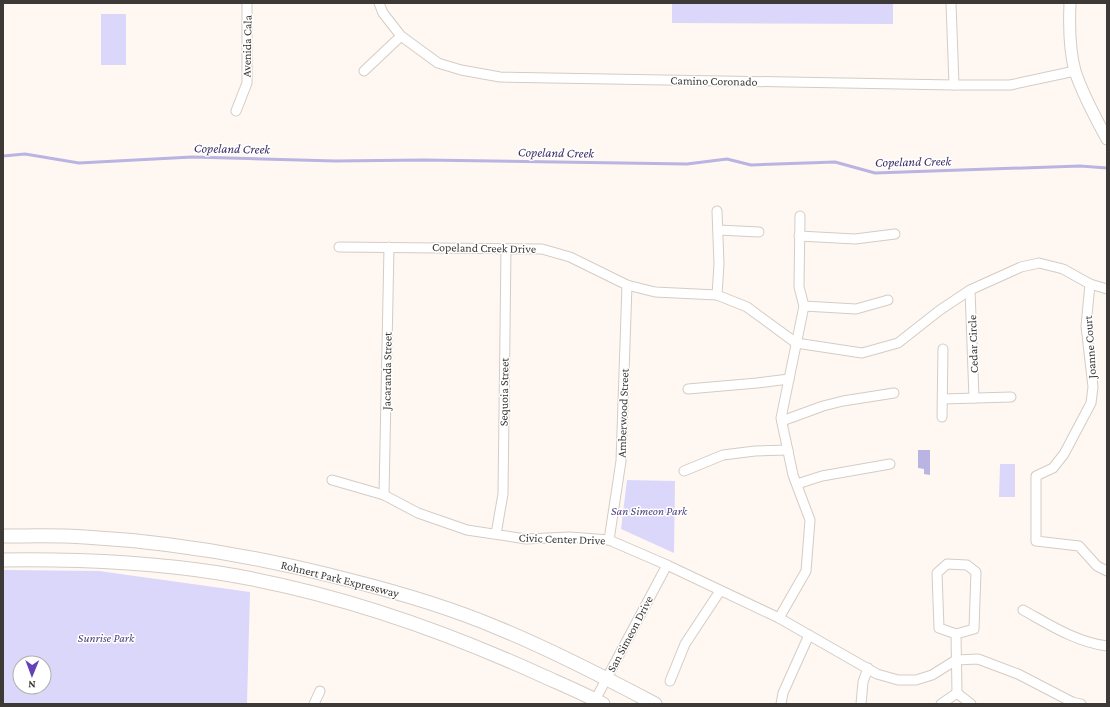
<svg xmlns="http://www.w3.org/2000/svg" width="1110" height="707" viewBox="0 0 1110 707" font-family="'Crimson Pro',serif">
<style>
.green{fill:#dbd7fa;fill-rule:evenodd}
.water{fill:#bab4e2}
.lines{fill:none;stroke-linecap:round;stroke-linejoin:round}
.stream{stroke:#bab4e2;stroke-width:3}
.minor-casing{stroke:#d4ccc5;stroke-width:11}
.tertiary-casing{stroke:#d4ccc5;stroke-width:13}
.secondary-casing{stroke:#d4ccc5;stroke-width:15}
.minor{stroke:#fff;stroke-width:9}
.tertiary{stroke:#fff;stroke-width:11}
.secondary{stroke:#fff;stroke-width:13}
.labels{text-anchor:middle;stroke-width:3;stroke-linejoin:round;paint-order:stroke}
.street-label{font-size:12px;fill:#3c3936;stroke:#fff}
.park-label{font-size:12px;font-style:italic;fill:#4e427d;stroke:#fff}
.water-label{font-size:13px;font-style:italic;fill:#3c3068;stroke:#fff}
</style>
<rect width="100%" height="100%" fill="#fff8f2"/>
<g class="green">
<polygon points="672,3 893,3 893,24 672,23"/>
<rect x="101" y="14" width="25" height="51"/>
<polygon points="1000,464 1015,464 1015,497 999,497"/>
<polygon points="627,480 675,481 674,553 621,529"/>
<path d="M3 570 99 571 250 592 247 704H3ZM20 663H44V687H20Z"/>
</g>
<polygon class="water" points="918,450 930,450 930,475 924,474 924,469 918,468"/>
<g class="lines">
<polyline class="stream" points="3,156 25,154 79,163 192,157 335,161 424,160 687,164 727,159 751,165 835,162 875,173 1080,166 1107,168"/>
<g class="minor-casing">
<g id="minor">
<polyline points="379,3 383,13 401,36 438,63 461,70 500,77 954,85 1010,85 1075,71"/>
<polyline points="951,3 954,85"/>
<polyline points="364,71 401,36"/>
<polyline points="236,111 247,83 247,3"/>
<polyline points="717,211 719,264 717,295"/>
<polyline points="718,230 759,232"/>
<polyline points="799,236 855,239 895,234"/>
<polyline points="339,247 542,249 570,257 627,285 655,292 717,295 747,307 796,343 862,353 898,343 940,310 970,290 1021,267 1039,263 1063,269 1090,284 1107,289"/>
<polyline points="1090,284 1086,326 1093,387 1091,403 1064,454 1053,468 1036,476 1036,541 1079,546 1097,566 1107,571"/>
<polyline points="970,290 974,398"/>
<polyline points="804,306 856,309 888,300"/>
<polyline points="688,389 757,383 789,379"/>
<polyline points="943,399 1011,397"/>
<polyline points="942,417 943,349"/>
<polyline points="782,421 823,406 843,401 894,393"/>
<polyline points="684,471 723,455 755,451 788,450"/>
<polyline points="332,480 384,495 418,513 467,530 526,539 570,537 609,540 667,565 779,618 877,674 898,680 916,680 932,675 956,660 978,659 1018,674 1072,702 1081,704"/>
<polyline points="797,484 822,476 890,464"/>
<polyline points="384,495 389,247"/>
<polyline points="496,534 503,494 506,249"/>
<polyline points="609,540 621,461 627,285"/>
<path d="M1023 610C1050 625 1076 642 1107 646"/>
<polyline points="779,618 806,571 810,520 793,475 781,418 804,306 799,287 800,216"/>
<polyline points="956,634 974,629 976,572 967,565 947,564 937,573 939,628 956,634 957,693"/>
<polyline points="670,681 685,644 720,591"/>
<polyline points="957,693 971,704"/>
<polyline points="314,704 320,691"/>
<polyline points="593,704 667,565"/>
<polyline points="781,704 783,693 809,635"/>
<polyline points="861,704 863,682 868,668"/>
<polyline points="941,704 957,693"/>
</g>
</g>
<g class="tertiary-casing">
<path id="tertiary" d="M1070 3C1069 26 1069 49 1075 71 1082 93 1096 119 1107 139"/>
</g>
<g class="secondary-casing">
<g id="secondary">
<path d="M3 536C30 536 58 535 85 537 173 542 260 557 345 579 397 592 449 607 498 628 552 650 604 677 655 704"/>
<path d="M3 560C75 559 147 562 219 573 330 591 438 628 541 675 561 684 583 693 603 704"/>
</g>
</g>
<use href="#minor" class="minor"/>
<use href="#tertiary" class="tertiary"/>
<use href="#secondary" class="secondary"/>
</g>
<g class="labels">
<g class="street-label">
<text transform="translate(247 46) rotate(-89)" y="4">Avenida Cala</text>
<text transform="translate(714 81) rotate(1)" y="4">Camino Coronado</text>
<text transform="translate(484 248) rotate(1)" y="4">Copeland Creek Drive</text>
<text transform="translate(973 344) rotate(-92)" y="4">Cedar Circle</text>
<text transform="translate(1090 347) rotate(-94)" y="4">Joanne Court</text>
<text transform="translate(387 371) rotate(-89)" y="4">Jacaranda Street</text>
<text transform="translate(504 392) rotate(-89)" y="4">Sequoia Street</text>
<text transform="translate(623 413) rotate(-88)" y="4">Amberwood Street</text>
<text transform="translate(562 539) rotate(2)" y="4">Civic Center Drive</text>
<text transform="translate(340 579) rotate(14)" y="4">Rohnert Park Expressway</text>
<text transform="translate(630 634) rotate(-62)" y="4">San Simeon Drive</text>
</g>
<g class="park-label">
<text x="649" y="515">San Simeon Park</text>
<text x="106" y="642">Sunrise Park</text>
</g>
<g class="water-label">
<text transform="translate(232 148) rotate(1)" y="5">Copeland Creek</text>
<text transform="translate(556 152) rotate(1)" y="5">Copeland Creek</text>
<text transform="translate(913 161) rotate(-1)" y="5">Copeland Creek</text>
</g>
</g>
<rect width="1110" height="707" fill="none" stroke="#3c3936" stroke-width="8"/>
<g transform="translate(32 675) rotate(181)"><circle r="19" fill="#ffffff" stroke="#b1b0af"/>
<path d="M0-3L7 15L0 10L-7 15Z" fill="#6241b9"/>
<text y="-6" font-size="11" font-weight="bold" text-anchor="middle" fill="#3c3936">N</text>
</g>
</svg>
